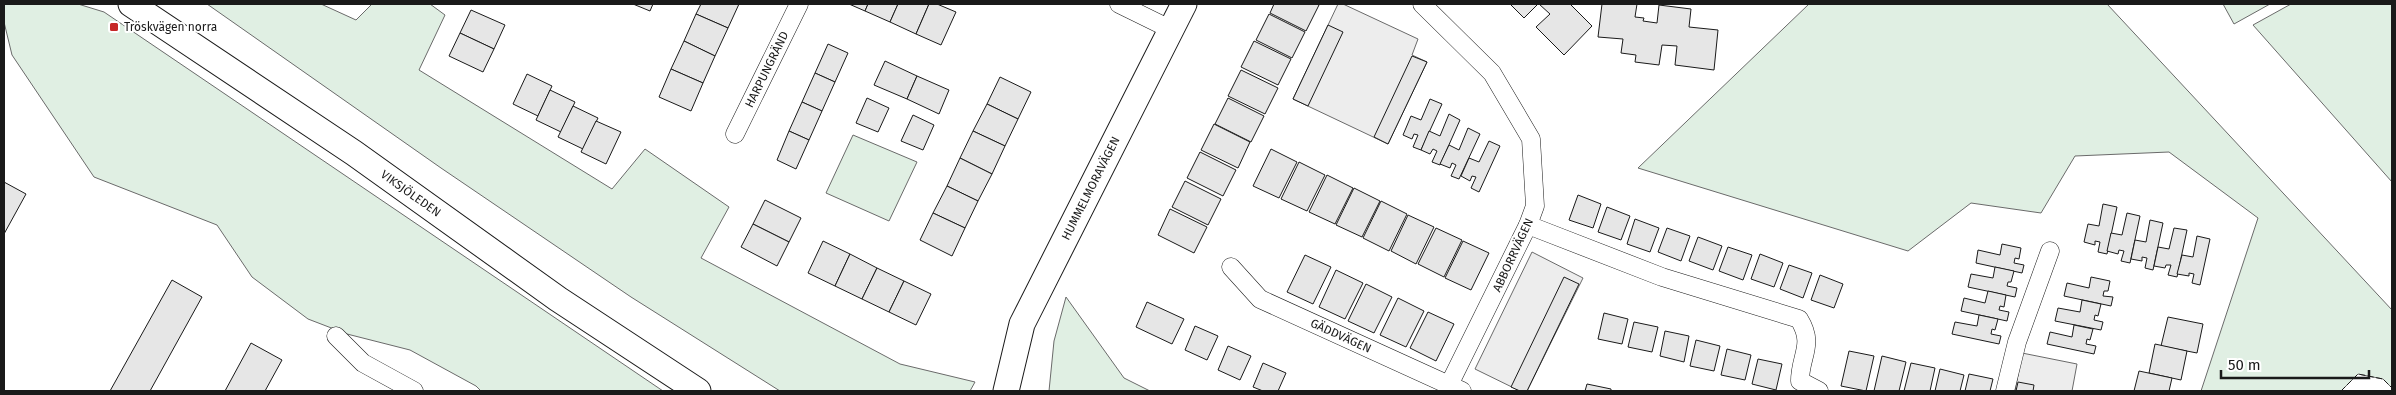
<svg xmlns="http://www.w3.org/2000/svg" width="2396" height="395" viewBox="0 0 2396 395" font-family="'Fira Sans',sans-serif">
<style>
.green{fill:#e0efe3;stroke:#6a6a6a}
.parking{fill:#ededed;stroke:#6a6a6a}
.building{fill:#e6e6e6;stroke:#1a1a1a}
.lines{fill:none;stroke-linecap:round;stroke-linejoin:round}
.street-casing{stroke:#1a1a1a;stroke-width:19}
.secondary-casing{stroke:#1a1a1a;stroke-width:27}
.street{stroke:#fff;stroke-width:18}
.secondary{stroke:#fff;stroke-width:25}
.fence{stroke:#1a1a1a;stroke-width:1;stroke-dasharray:6 2.5;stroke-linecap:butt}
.poi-dot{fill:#c62828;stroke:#fff;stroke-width:2}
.labels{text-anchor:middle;stroke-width:4;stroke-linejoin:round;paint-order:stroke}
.poi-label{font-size:12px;fill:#1a1a1a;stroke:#fff;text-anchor:start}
.street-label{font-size:12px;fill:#1a1a1a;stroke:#fff}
</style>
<rect width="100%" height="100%" fill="#fff"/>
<g class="green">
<polygon points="4,4 78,4 104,12 663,391 481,391 476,386 410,350 347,334 308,319 252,277 217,225 94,177 12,55 4,22"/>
<polygon points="207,4 321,4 356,20 372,4 430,4 445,15 419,70 612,189 645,149 729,207 701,258 900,364 975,382 970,391 780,391 631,297 441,168"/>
<polygon points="1809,4 2107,4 2392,310 2392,388 2383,379 2358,374 2341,391 2201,391 2258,218 2169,152 2075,156 2041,213 1971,203 1908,251 1638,168"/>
<polygon points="2223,4 2270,4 2234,24"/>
<polygon points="2291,4 2392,4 2392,182 2253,25"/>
<polygon points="853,135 917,162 889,221 826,193"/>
<polygon points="1066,297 1124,378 1150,391 1049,391 1054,341"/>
</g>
<g class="parking">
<polygon points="1338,4 1343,4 1418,39 1412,55 1427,62 1388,144 1293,99"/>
<polygon points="1532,252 1583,278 1527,391 1520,391 1475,369"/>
<polygon points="2022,353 2077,364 2072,391 2015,391"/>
</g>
<g class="building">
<polygon points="633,4 653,4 650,11"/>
<polygon points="701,4 739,4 728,28 696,14"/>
<polygon points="849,4 868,4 865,11"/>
<polygon points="868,4 898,4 890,22 865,11"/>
<polygon points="898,4 929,4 916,34 890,22"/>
<polygon points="929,4 937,4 956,12 941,45 916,34"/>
<polygon points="1274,4 1316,4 1319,5 1306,31 1270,13"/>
<polygon points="1510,4 1538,4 1524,18"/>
<polygon points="1539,4 1572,4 1571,5 1592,26 1564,55 1536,27 1550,14"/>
<polygon points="1602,4 1637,4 1635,17 1644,18 1643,21 1657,23 1659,5 1691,9 1689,27 1718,30 1714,70 1675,65 1677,46 1662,45 1659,65 1635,62 1636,55 1621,53 1623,39 1598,37"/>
<polygon points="471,10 505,25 494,49 460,33"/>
<polygon points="696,14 728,28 715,56 684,41"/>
<polygon points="1269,14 1305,32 1292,58 1256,40"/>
<polygon points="1328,25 1343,32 1308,106 1293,99"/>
<polygon points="460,33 494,49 483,72 449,56"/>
<polygon points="684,41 715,56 703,83 671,69"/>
<polygon points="1254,41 1291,59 1278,85 1241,67"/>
<polygon points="828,44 848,53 835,82 815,73"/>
<polygon points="1412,56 1427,62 1388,144 1374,137"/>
<polygon points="885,61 917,76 907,99 874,85"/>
<polygon points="671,69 703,83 691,111 659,97"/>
<polygon points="1241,70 1278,88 1265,114 1228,96"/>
<polygon points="815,73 835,82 822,111 802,102"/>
<polygon points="527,74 552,86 538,116 513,104"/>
<polygon points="917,76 949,90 939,114 907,99"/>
<polygon points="1000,77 1031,92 1018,119 987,104"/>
<polygon points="550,90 575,102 561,132 536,120"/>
<polygon points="867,98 889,108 878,132 856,123"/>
<polygon points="1228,98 1264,116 1251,142 1215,124"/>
<polygon points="1430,99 1442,104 1421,150 1413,147 1418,135 1414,134 1412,139 1403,135 1411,116 1421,120"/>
<polygon points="802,102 822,111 809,140 789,131"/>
<polygon points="987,104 1018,119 1005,146 973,131"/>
<polygon points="573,106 598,118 583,149 558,137"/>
<polygon points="1449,114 1460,120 1440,165 1432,162 1437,151 1433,149 1430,154 1421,150 1429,131 1440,136"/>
<polygon points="913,115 934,125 923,150 901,141"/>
<polygon points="596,121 621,132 606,164 581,152"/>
<polygon points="1214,124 1250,142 1238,168 1201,150"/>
<polygon points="1468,128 1480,134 1459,179 1451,176 1456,165 1452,163 1450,168 1440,164 1449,145 1459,150"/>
<polygon points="789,131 809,140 796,169 777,160"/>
<polygon points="973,131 1005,146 992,174 960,158"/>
<polygon points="1489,141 1500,146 1479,192 1471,188 1476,177 1472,176 1470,181 1461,176 1469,158 1479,162"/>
<polygon points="1271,149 1297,162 1279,198 1253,186"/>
<polygon points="1200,152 1236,170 1223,196 1187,178"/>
<polygon points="960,158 992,174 978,201 947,186"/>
<polygon points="1299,162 1325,175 1307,211 1281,199"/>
<polygon points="1327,175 1353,188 1335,224 1309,212"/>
<polygon points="1185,181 1221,199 1208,225 1172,207"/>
<polygon points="4,182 26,194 4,234"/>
<polygon points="947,186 978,201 965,228 933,213"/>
<polygon points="1354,188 1380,201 1362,237 1336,225"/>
<polygon points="1578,195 1601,204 1593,228 1569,220"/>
<polygon points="765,200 801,218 789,242 753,224"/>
<polygon points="1381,201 1407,214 1389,251 1363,238"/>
<polygon points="2103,204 2117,207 2107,254 2098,252 2100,242 2095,241 2095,245 2084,242 2088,224 2099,226"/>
<polygon points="1607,207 1630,216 1621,240 1598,232"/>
<polygon points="1170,209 1207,227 1194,253 1158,235"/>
<polygon points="933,213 965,228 952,256 920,240"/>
<polygon points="2127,213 2140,216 2130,263 2121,261 2124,251 2119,250 2118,254 2107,251 2111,233 2122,235"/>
<polygon points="1408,215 1434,227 1416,264 1391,251"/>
<polygon points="1635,219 1659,228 1650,252 1627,244"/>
<polygon points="2150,220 2163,223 2153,270 2145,268 2147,258 2142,257 2142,261 2131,259 2135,240 2146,242"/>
<polygon points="753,224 789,242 777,266 741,247"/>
<polygon points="1436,228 1462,240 1444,277 1418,264"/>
<polygon points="1667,228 1690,236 1681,261 1658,252"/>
<polygon points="2174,228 2187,230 2177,277 2168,275 2171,265 2166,265 2165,268 2154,266 2158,247 2169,249"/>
<polygon points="2197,236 2210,239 2200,285 2192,283 2194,274 2189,273 2189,276 2177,274 2182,255 2193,257"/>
<polygon points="1698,237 1722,246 1713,270 1689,261"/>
<polygon points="823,241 850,254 835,286 808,273"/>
<polygon points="1463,241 1489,253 1471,290 1445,278"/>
<polygon points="2002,244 2021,248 2019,259 2015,258 2014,263 2024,265 2022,273 1976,263 1978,250 2000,255"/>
<polygon points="1728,247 1752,255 1743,280 1719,271"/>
<polygon points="850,254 877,268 862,299 835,286"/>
<polygon points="1760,254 1783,263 1774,287 1751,279"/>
<polygon points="1305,255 1331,267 1313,304 1287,292"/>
<polygon points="1789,265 1812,273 1803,298 1780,289"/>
<polygon points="1995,267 2014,271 2011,282 2008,282 2007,286 2017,288 2015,297 1968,287 1971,274 1993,278"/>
<polygon points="877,268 904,281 889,312 862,299"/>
<polygon points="1336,270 1363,283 1345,319 1319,307"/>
<polygon points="1820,275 1843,284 1834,308 1811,300"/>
<polygon points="1564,277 1579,284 1527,391 1520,391 1511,387"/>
<polygon points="2091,277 2110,281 2108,291 2104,291 2103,296 2113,297 2111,306 2064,296 2067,283 2089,288"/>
<polygon points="172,280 202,297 150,391 110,391"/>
<polygon points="904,281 931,294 916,325 889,312"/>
<polygon points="1366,284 1392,297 1374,333 1348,321"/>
<polygon points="1988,291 2006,295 2004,307 2000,306 1999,310 2009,312 2007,321 1961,311 1964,298 1985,303"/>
<polygon points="1398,298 1424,311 1406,347 1380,335"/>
<polygon points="2082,300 2101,304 2098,316 2095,315 2094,320 2103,322 2101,330 2055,321 2058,308 2080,312"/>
<polygon points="1147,302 1184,319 1172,344 1136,327"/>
<polygon points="1428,312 1454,324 1436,361 1410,348"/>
<polygon points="1604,313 1628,319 1622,344 1598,339"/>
<polygon points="1979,315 1998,319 1995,330 1992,329 1991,334 2001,336 1999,344 1952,334 1955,322 1977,326"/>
<polygon points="2168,317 2203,324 2197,353 2161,346"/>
<polygon points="1634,322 1658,327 1652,352 1628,347"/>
<polygon points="2074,325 2093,329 2090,340 2087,339 2086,344 2096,346 2094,354 2047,344 2050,332 2072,337"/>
<polygon points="1195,326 1218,336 1207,360 1185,350"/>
<polygon points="1665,331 1689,336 1684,362 1660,356"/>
<polygon points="1696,340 1720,346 1714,371 1690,366"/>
<polygon points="251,343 282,360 265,391 225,391"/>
<polygon points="2155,344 2187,351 2181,380 2149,373"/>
<polygon points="1228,346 1251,356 1240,380 1218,370"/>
<polygon points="1727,349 1751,355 1745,380 1721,375"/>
<polygon points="1849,351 1874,356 1866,391 1841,386"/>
<polygon points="1882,356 1906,362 1899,391 1874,391"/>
<polygon points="1758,359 1782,364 1776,390 1752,384"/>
<polygon points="1263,363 1286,373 1278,391 1263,391 1253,387"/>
<polygon points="1911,363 1935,368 1930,391 1904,391"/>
<polygon points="1940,369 1964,375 1960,391 1935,391"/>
<polygon points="2139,371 2172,378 2169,391 2134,391"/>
<polygon points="1969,374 1993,379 1990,391 1965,391"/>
<polygon points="2018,382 2034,385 2033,391 2016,391"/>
<polygon points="1587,384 1611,389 1611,391 1585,391"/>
</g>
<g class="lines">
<g class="street-casing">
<g id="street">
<polyline points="1119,4 1170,29"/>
<polyline points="1422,4 1492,73 1531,139 1535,206 1528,225 1449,385"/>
<path id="s1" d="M735 134 799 4"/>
<path d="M1528 225 1662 277 1799 319C1815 345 1800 355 1800 381L1819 391"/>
<path id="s2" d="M1231 267 1260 299 1462 391"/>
<polyline points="336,336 363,363 414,391"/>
<polyline points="2005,391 2017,342 2050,251"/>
</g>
</g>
<g class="secondary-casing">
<g id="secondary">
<path id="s3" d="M131 4 354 153 558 299 698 391"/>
<path id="s4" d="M1006 391 1022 324 1184 4"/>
</g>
</g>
<use href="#street" class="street"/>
<use href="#secondary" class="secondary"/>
<polyline class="fence" points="2341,391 2358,374 2383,379 2392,388"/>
</g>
<rect class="poi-dot" x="109" y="22" width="10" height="10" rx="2.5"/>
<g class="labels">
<g class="poi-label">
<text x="124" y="31">Tröskvägen norra</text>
</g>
<g class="street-label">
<text dy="4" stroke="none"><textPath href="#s1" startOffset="72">HARPUNGRÄND</textPath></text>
<text dy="4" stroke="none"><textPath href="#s4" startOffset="221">HUMMELMORAVÄGEN</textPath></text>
<text dy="4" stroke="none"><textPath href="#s3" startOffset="338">VIKSJÖLEDEN</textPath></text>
<text transform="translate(1513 255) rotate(-65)" y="4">ABBORRVÄGEN</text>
<text dy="4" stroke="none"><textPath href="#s2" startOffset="132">GÄDDVÄGEN</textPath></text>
</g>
</g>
<rect width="2396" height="395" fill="none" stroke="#1a1a1a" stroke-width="10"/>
<path d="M2221 370v8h148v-8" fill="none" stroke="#1a1a1a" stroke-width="2.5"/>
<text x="2228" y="370" font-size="15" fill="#1a1a1a" stroke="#ffffff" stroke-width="4" paint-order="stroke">50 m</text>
</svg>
